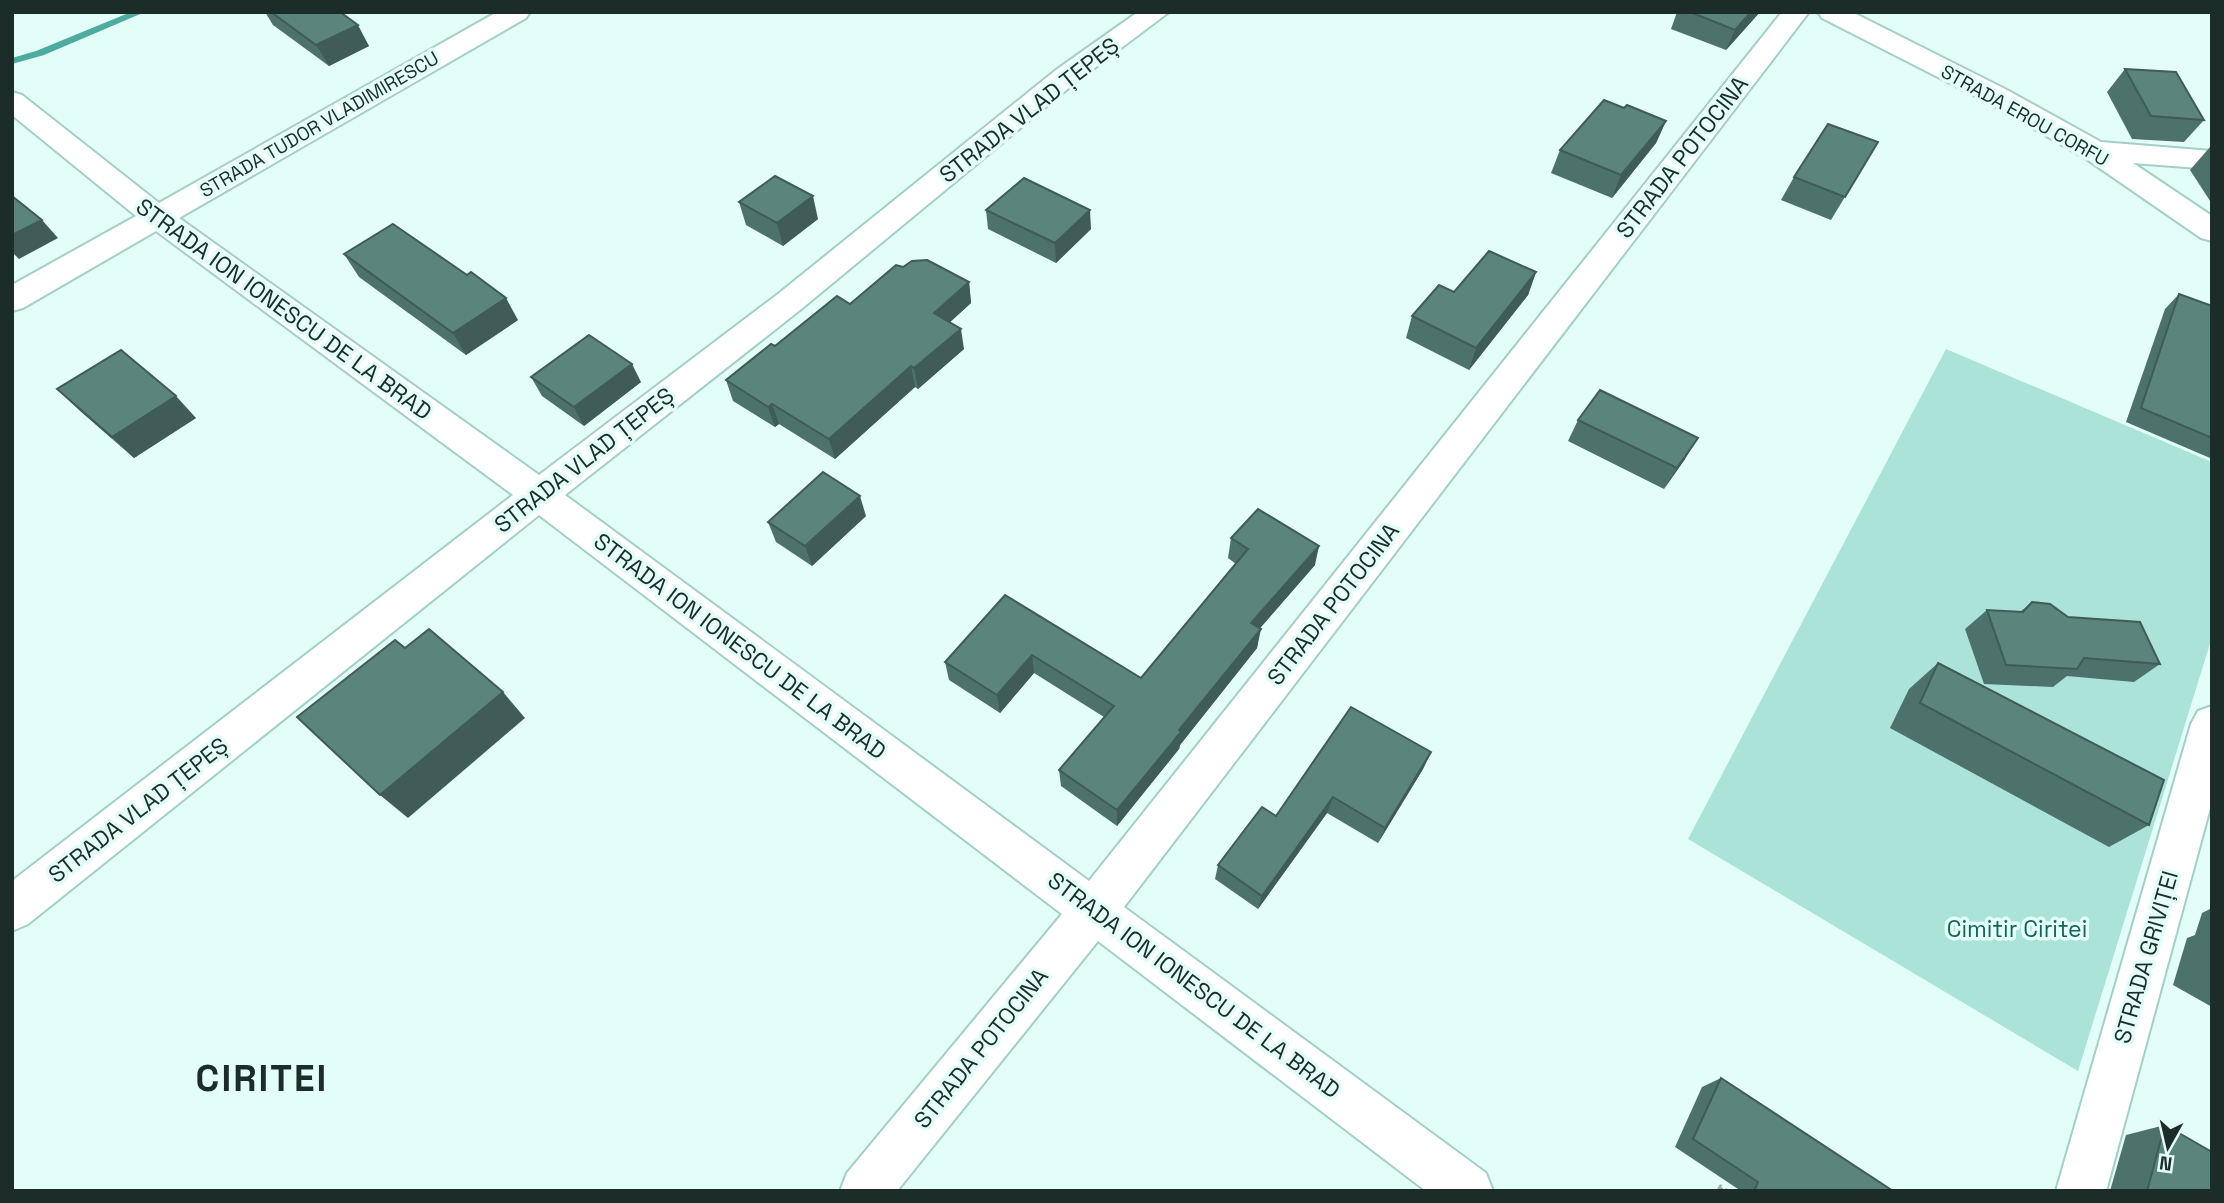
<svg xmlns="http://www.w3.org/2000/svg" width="2224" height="1203" viewBox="0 0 2224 1203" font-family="'Space Grotesk',sans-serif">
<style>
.green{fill:#abe3d8}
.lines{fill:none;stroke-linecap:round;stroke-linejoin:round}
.stream{fill:#4dac9d;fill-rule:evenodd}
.minor-casing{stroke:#a3cfc6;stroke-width:4}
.path{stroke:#9ab1ad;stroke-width:5;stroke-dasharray:4.5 4.5;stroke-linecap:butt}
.minor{fill:#fff;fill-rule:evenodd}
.wall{fill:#4d726b}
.shaded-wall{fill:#3f5c57}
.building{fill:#5a847c;stroke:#3f5c57;stroke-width:2}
.labels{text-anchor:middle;stroke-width:7;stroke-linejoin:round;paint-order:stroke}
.far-street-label{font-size:19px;fill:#1b2c29;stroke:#e3fef9}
.street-label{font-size:23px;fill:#1b2c29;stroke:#e3fef9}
.park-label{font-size:23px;fill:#156258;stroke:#e3fef9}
.near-district-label{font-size:37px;font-weight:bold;letter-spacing:2px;fill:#1b2c29;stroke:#e3fef9}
</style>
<rect width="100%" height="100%" fill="#e3fef9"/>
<polygon class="green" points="1946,349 2212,462 2212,637 2078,1071 1688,839"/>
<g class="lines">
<polygon class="stream" points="131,12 145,12 44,55 12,64 12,58 36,51"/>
<g class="minor-casing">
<g id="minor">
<polygon points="497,12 530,12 526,18 179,218 539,475 778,294 1056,70 1138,12 1169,12 1076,82 800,310 565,495 1089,881 1782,12 1809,12 1124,907 1486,1173 1493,1191 1426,1191 1098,941 897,1191 840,1191 847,1173 1062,914 539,515 28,924 12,931 12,881 513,495 156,231 23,308 12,311 12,285 136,216 12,115 12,92 22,95 159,203"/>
<polygon points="1818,12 1852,12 2007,90 2101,142 2212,151 2212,169 2133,163 2212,216 2212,241 2201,238 2085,158 1987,102 1822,18"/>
<polygon points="2212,706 2212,801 2106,1191 2056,1191 2191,724 2198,711"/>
</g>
</g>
<polyline class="path" points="1719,1191 1721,1187 1726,1191"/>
<use href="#minor" class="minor"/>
</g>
<g class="wall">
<polygon points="265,12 340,12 369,46 329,66 273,25"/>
<polygon points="1677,12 1760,12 1726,50 1671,29"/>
<polygon points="2125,69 2204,120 2184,142 2132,139 2107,92"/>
<polygon points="1624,108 1666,121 1656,143 1612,198 1551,173 1560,150"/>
<polygon points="1878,142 1831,220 1781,200 1794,177"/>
<polygon points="2210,147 2212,147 2212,204 2190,170"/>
<polygon points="739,202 818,219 783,246 746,225"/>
<polygon points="986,210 1091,229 1056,263 988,229"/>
<polygon points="344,254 518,320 466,355 359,277"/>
<polygon points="1536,272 1528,295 1469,370 1406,338 1412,316 1454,292"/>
<polygon points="969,282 971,303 950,322 964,349 918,389 915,387 835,459 779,424 775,427 733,401 726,380 775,346 850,304"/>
<polygon points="2179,294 2212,306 2212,457 2210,458 2126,422 2165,309"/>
<polygon points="531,377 641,382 584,426 542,396"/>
<polygon points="57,389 196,418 134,458 80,411"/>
<polygon points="1578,420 1685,459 1664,489 1568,441"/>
<polygon points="866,516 812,566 776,542 768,522"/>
<polygon points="1231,538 1315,565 1260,628 1257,648 1180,745 1179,749 1117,826 1061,786 1059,770 1104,717 1034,673 1000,713 949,680 945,662 1005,595 1141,678 1236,564 1228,558"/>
<polygon points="2032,602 2068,617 2160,664 2134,682 2067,676 2053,687 1984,684 1965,629 1987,610 2020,612"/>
<polygon points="1938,663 2149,825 2109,847 1890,728 1909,689"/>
<polygon points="1431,752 1423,769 1378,843 1327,813 1258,909 1215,879 1218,865 1276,816"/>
<polygon points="2212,908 2212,1007 2173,985 2187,938 2195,935 2202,913"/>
<polygon points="1721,1078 1893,1191 1737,1191 1738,1189 1675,1147 1702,1087"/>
<polygon points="2165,1125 2212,1191 2110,1191 2126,1135"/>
</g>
<g class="shaded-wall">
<polygon points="1751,12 1760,12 1726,50 1735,30"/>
<polygon points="358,25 369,46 329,66 316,45"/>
<polygon points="1666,121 1656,143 1612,198 1621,175"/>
<polygon points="813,196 818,219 783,246 777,223"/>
<polygon points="1090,210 1091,229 1056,263 1055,243"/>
<polygon points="42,220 58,238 19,259 12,252 12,235"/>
<polygon points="1536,272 1528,295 1469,370 1476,348"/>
<polygon points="969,282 971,303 937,334 934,313"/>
<polygon points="506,298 518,320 466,355 453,333"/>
<polygon points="961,329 964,349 918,389 914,368"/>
<polygon points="632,364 641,382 584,426 574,407"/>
<polygon points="911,366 915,387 835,459 829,439"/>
<polygon points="176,396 196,418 134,458 112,437"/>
<polygon points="772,404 779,424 775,427 768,407"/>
<polygon points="1698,438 1685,459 1664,489 1677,468"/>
<polygon points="860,496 866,516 812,566 805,546"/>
<polygon points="1319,546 1315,565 1248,642 1251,623"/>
<polygon points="1261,629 1257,648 1180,745 1179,749 1117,826 1117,810 1179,730"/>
<polygon points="1032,655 1034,673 1000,713 997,695"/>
<polygon points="503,692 525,718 408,818 380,795"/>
<polygon points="1431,752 1423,769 1378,843 1385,828"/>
<polygon points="1333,797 1327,813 1258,909 1262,896"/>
</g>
<g class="building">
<polygon points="271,12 340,12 358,25 316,45"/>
<polygon points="1690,12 1751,12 1735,30"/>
<polygon points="2125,69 2176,72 2204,120 2151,116"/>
<polygon points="1604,100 1624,108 1627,105 1666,121 1621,175 1560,150"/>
<polygon points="1828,124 1878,142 1845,197 1794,177"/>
<polygon points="775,176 813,196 777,223 739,202"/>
<polygon points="1024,178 1090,210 1055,243 986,210"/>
<polygon points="12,196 42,220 12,235"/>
<polygon points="393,224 467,275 471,272 506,298 453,333 344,254"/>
<polygon points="1489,251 1536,272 1476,348 1412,316 1439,285 1454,292"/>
<polygon points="927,260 969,282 934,313 961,329 914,368 911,366 829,439 772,404 768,407 726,380 771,344 775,346 837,296 850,304 896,265 903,267 912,261"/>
<polygon points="2179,294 2212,306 2212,438 2141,408"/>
<polygon points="589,335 632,364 574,407 531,377"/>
<polygon points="121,350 176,396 112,437 57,389"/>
<polygon points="1600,390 1698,438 1677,468 1578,420"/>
<polygon points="823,472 860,496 805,546 768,522"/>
<polygon points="1258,509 1319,546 1251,623 1261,629 1179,730 1181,732 1117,810 1059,770 1114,706 1032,655 997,695 945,662 1005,595 1141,678 1248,549 1231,538"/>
<polygon points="2032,602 2050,604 2068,617 2140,622 2160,664 2084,658 2077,669 2006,665 1987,610 2023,612"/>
<polygon points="429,629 503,692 380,795 297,717 395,640 405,648"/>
<polygon points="1938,663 2164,780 2149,825 1920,703"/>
<polygon points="1351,707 1431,752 1385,828 1333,797 1262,896 1218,865 1262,807 1276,816"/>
<polygon points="1721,1078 1893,1191 1754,1191 1758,1182 1693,1139"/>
<polygon points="2165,1125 2212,1152 2212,1191 2147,1191"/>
</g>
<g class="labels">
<g class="far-street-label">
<text transform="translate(2025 115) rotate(29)" y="7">STRADA EROU CORFU</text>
<text transform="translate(319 124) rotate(-30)" y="7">STRADA TUDOR VLADIMIRESCU</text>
</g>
<g class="street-label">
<text transform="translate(1029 110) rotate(-38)" y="8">STRADA VLAD ȚEPEȘ</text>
<text transform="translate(1682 157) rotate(-52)" y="8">STRADA POTOCINA</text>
<text transform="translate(284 309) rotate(36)" y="8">STRADA ION IONESCU DE LA BRAD</text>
<text transform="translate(584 460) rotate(-38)" y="8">STRADA VLAD ȚEPEȘ</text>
<text transform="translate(1333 604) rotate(-52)" y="8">STRADA POTOCINA</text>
<text transform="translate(740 646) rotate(37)" y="8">STRADA ION IONESCU DE LA BRAD</text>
<text transform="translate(138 810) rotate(-38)" y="8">STRADA VLAD ȚEPEȘ</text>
<text transform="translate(2146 957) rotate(-74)" y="8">STRADA GRIVIȚEI</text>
<text transform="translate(1194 985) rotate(37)" y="8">STRADA ION IONESCU DE LA BRAD</text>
<text transform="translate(981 1048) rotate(-51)" y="8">STRADA POTOCINA</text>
</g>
<g class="park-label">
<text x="2017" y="937">Cimitir Ciritei</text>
</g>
<g class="near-district-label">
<text x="262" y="1091">CIRITEI</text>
</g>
</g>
<rect width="2224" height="1203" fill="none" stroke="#1b2c29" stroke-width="28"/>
<g transform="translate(2168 1147) rotate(188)" stroke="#e3fef9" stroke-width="5" paint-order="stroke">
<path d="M0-5L12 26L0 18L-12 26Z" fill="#1b2c29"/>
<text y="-10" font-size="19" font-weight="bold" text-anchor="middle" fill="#1b2c29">N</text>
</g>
</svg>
